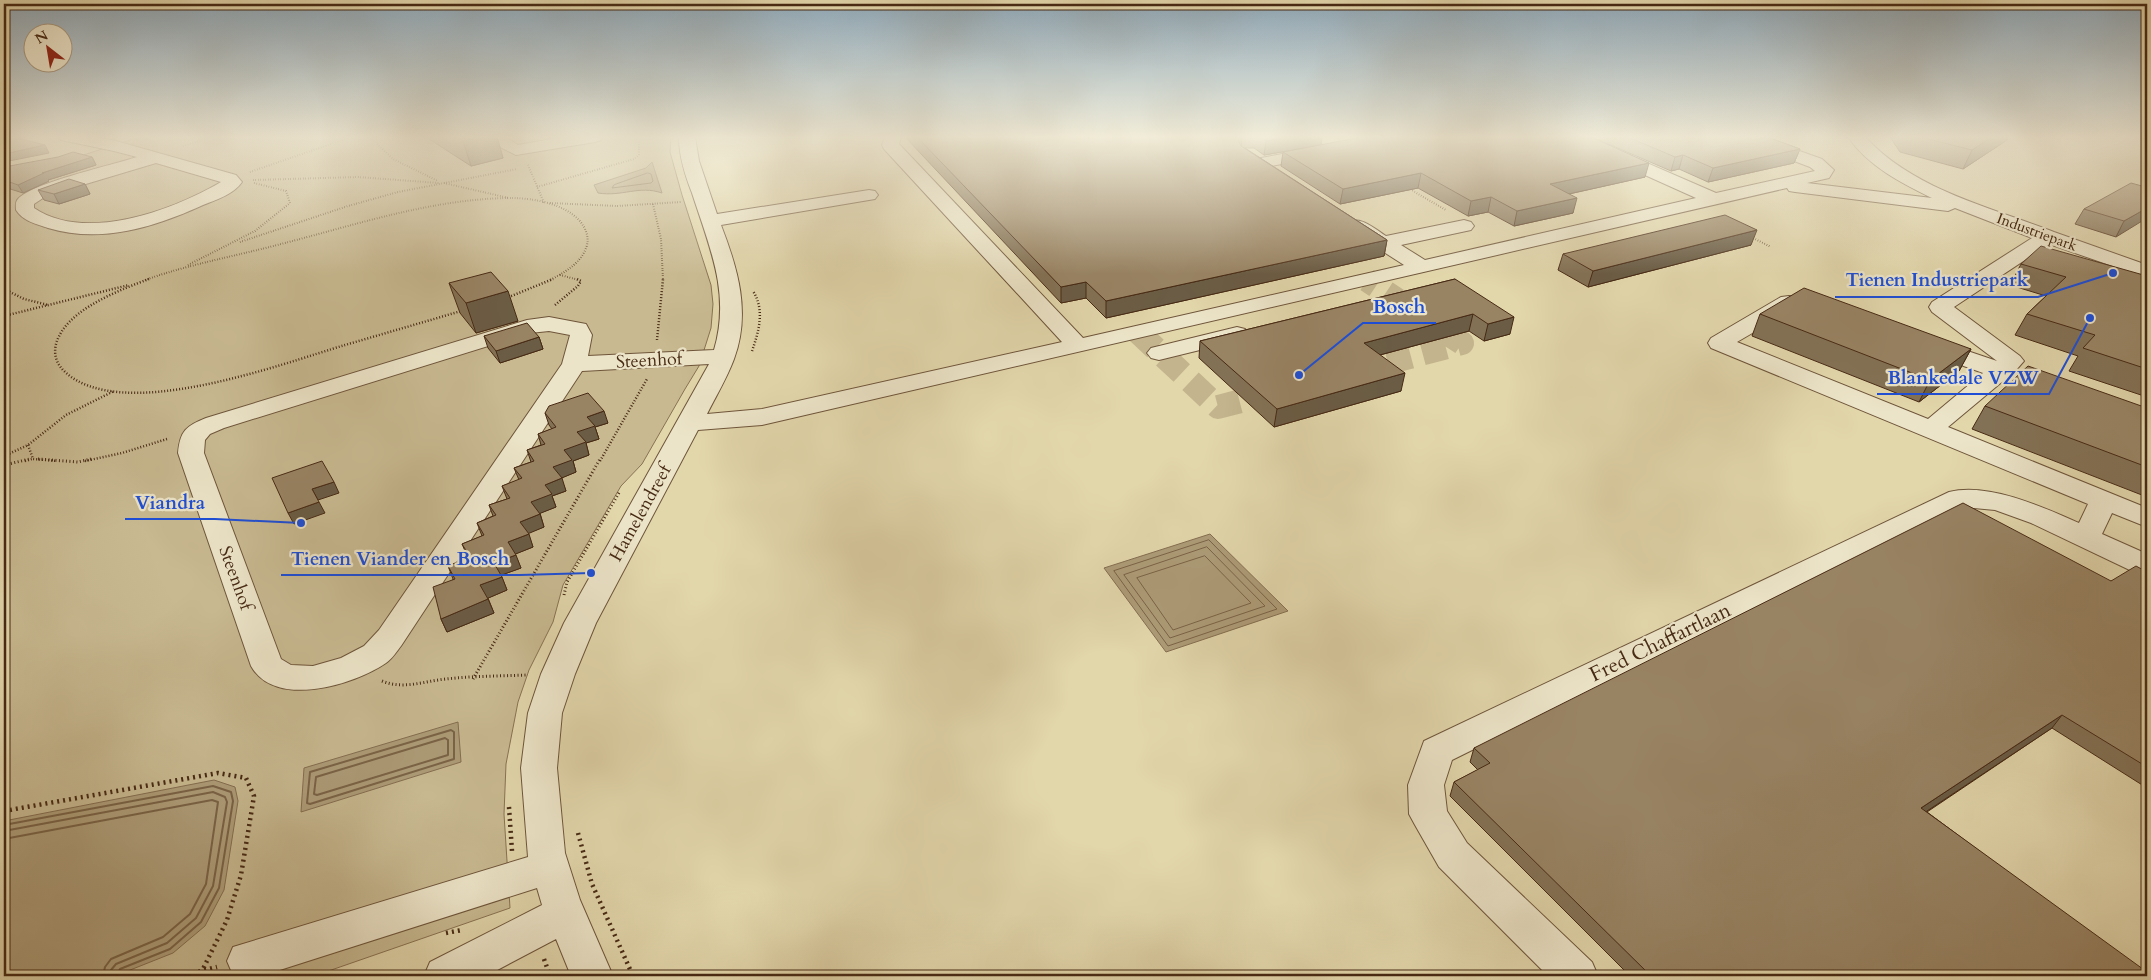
<svg xmlns="http://www.w3.org/2000/svg" width="2151" height="980" viewBox="0 0 2151 980" font-family="Cardo,serif">
<style>
.green{fill:#c8b991;stroke:#887252}
.water{fill:#ad9c78;stroke:#846e50}
.lines{fill:none;stroke-linecap:round;stroke-linejoin:round}
.shore-far1{stroke:#7a6346;stroke-width:1}
.shore{stroke:#7a6346;stroke-width:2}
.minor-tunnel{stroke:#c3b48d;stroke-width:24;stroke-dasharray:24 12;stroke-linecap:butt}
.minor-casing{stroke:#6e553a;stroke-width:2}
.path-far3{stroke:#472a14;stroke-width:2;stroke-dasharray:0.5 2;stroke-linecap:butt}
.path-far2{stroke:#472a14;stroke-width:2.5;stroke-dasharray:1 2;stroke-linecap:butt}
.path-far1{stroke:#472a14;stroke-width:3;stroke-dasharray:1 2.5;stroke-linecap:butt}
.path{stroke:#472a14;stroke-width:4.5;stroke-dasharray:2 4;stroke-linecap:butt}
.minor{fill:#ece4c8;fill-rule:evenodd}
.wall{fill:#837155;stroke:#472a14}
.shaded-wall{fill:#6a5c45;stroke:#472a14}
.building{fill:#988363;stroke:#472a14}
.labels{text-anchor:middle;stroke-width:4.5;stroke-linejoin:round;paint-order:stroke}
.far-street-label{font-size:15px;fill:#472a14;stroke:#ece4c8}
.street-label{font-size:18px;fill:#472a14;stroke:#ece4c8}
.near-street-label{font-size:21px;fill:#472a14;stroke:#ece4c8}
.leader{fill:none;stroke:#1d4ed8;stroke-width:2}
.callout-dot{fill:#1d4ed8;stroke:#ece4c8;stroke-width:2}
.callout-label{font-size:19px;text-anchor:middle;font-weight:bold;fill:#1d4ed8;stroke:#ece4c8;stroke-width:4.5;stroke-linejoin:round;paint-order:stroke}
</style>
<rect width="100%" height="100%" fill="#e2d6ab"/>
<filter id="stains"><feTurbulence type="fractalNoise" baseFrequency=".004" numOctaves="4"/><feColorMatrix values="0 0 0 0 .2 0 0 0 0 .09 0 0 0 0 .02 0 0 0 .5 -.17"/></filter>
<radialGradient id="worn" r=".72"><stop offset=".6" stop-color="#630" stop-opacity="0"/><stop offset="1" stop-color="#630" stop-opacity=".3"/></radialGradient>
<polygon class="green" points="139,137 671,137 670,152 682,195 711,285 713,304 711,328 699,366 685,389 642,464 621,486 563,585 553,622 529,670 518,702 506,764 504,814 510,908 314,976 4,976 4,172 65,161"/>
<g class="water">
<path d="M652 162 662 193C639 185 622 197 598 193L594 185 646 168Z"/>
<polygon points="1210,534 1288,611 1166,652 1104,568"/>
<polygon points="458,722 461,762 301,812 304,768"/>
<polygon points="214,780 235,787 238,801 224,890 205,926 173,953 115,976 4,976 4,821"/>
</g>
<g class="lines">
<g class="shore-far1">
<polygon points="648,173 651,174 653,181 651,183 612,188 614,185"/>
<polygon points="1209,540 1277,609 1168,646 1114,571"/>
<polygon points="1207,547 1265,606 1170,638 1124,575"/>
<polygon points="1205,556 1251,603 1173,630 1137,578"/>
</g>
<g class="shore">
<polygon points="451,730 454,732 454,759 310,804 307,803 310,772"/>
<polygon points="445,738 448,740 448,755 317,795 314,794 316,777"/>
<polyline points="4,825 213,786 231,792 233,801 219,888 201,922 170,949 120,969 117,976"/>
<polyline points="4,831 213,792 225,797 227,802 213,886 196,918 167,943 116,964 111,970 110,976"/>
<polyline points="4,839 212,800 218,802 206,884 190,914 163,937 111,959 105,967 103,976"/>
</g>
<g class="minor-tunnel">
<polyline points="1138,332 1218,407 1280,391"/>
<polyline points="1353,372 1462,343 1367,280"/>
</g>
<g class="minor-casing">
<g id="minor">
<path d="M59 137H95L116 141 236 175 242 182C234 194 216 200 203 205 155 227 101 244 48 228 36 224 23 221 16 210 16 206 15 202 18 199 32 183 113 165 137 157L114 151 61 140ZM156 163 221 182C173 210 86 243 34 208V204L43 198 59 192Z"/>
<polygon points="484,137 505,137 518,145 563,137 603,137 601,140 595,142 516,155 486,140"/>
<path d="M679 137H695L699 161 717 214 869 190 875 191 878 195 875 199 869 200 721 225C738 269 751 313 734 359 727 378 716 396 707 414L762 409 1062 342 884 149 882 145 885 137H901L899 144 1083 338 1404 265 1348 229 1345 225 1348 221C1363 217 1375 229 1386 236L1464 220 1471 222 1474 226 1471 230 1401 245 1425 260 1696 198 1567 140 1565 137H1587L1716 193 1815 171 1810 167 1757 147 1755 143 1757 139 1763 138 1822 159 1834 170 1829 178 1807 183 1932 198C1901 183 1868 166 1848 137H1865C1914 190 1990 207 2054 232 2085 243 2116 254 2147 265V278L2049 244 1954 307 2020 356 2024 361 2017 369 2061 385 2064 390 2061 395 2052 397 2043 395 2003 381 1948 427 2147 508V527L2112 513 2102 534 2147 554V576L2136 573 2031 523 1995 510 1963 507 1452 760 1444 785 1447 811 1467 843 1592 962 1598 976H1548L1439 867 1415 825 1409 814 1408 785 1424 741 1949 492C1988 482 2043 507 2079 523L2088 504 1711 348 1708 343 1711 338 1781 297 1789 296 1797 297 1800 302 1797 307 1737 342 1928 419 1983 373 1922 351 1918 346 1922 341 1930 339 1938 341 1997 361 1932 312 1929 307 1932 302 2032 238 1955 208 1948 211 1795 192 1789 191 1787 188 762 425 698 430 596 623 575 674 562 713 557 768 565 853 580 900 613 976H571L556 939 486 976H424L430 962 542 905 537 888 261 976 233 975 227 961 233 947 528 857 521 768 528 713 541 674 564 623 709 364 582 371 401 646C397 651 392 659 386 663 354 685 275 709 251 666L178 453C180 431 186 426 206 418L527 320 549 317 586 324 592 335 588 356 714 350C731 293 709 246 692 193 685 175 679 157 679 137ZM549 331 570 335 562 364 379 630 364 646 341 658 313 666 291 665 281 659 204 453 205 440 210 434 224 428 530 333Z"/>
<polygon points="1315,137 1335,137 1348,148 1346,152 1340,153 1261,168 1255,167 1252,163 1255,159 1261,158 1325,146"/>
<polygon points="1237,327 1245,329 1248,334 1245,339 1159,360 1151,358 1147,353 1151,348"/>
</g>
</g>
<g class="path-far3">
<polyline points="370,137 393,159 438,181"/>
<polyline points="183,146 213,137"/>
<polyline points="528,165 544,203"/>
<polyline points="250,172 351,137"/>
<polyline points="253,180 358,177 439,183"/>
<polyline points="444,183 509,198"/>
<polyline points="537,187 634,159 639,155 639,137"/>
<polyline points="1408,188 1446,210"/>
<polyline points="550,203 617,206 681,202"/>
<polyline points="653,204 661,239 663,280"/>
<polyline points="1751,237 1771,247"/>
<polyline points="240,242 348,206 398,192 517,169"/>
<polyline points="188,265 255,231 290,203 286,191 254,183"/>
<polyline points="560,275 579,280"/>
<path d="M145 280C190 264 236 256 281 244 355 225 435 198 512 198 533 198 564 204 579 220 586 228 590 238 586 248 581 263 564 273 550 280"/>
</g>
<g class="path-far2">
<path d="M149 279C122 289 78 306 62 331 53 345 52 359 64 371 120 425 281 364 345 345 400 329 454 313 509 297L553 279"/>
<polyline points="4,289 24,299 48,305"/>
<polyline points="555,305 578,286 581,281 577,279"/>
<polyline points="4,316 129,285"/>
<polyline points="657,340 663,279"/>
<path d="M752 351C759 331 765 310 753 291"/>
<polyline points="28,445 33,459 57,461"/>
<polyline points="4,456 28,445 66,415 114,391"/>
<polyline points="25,461 32,459"/>
<polyline points="85,461 122,453 167,439"/>
<polyline points="600,461 647,379"/>
</g>
<g class="path-far1">
<polyline points="38,459 78,462 91,459"/>
<polyline points="4,465 30,459"/>
<polyline points="564,595 567,582 620,491"/>
<polyline points="473,679 600,459"/>
<path d="M382 681C404 690 424 681 446 679 473 676 501 676 528 675"/>
</g>
<g class="path">
<polyline points="509,807 512,851"/>
<polyline points="4,811 218,773 246,778 254,796 241,875 227,920 203,969"/>
<polyline points="578,833 592,884 633,976"/>
<polyline points="446,933 462,930"/>
<polyline points="544,959 550,976"/>
<polyline points="181,976 217,967"/>
</g>
<use href="#minor" class="minor"/>
</g>
<g class="wall">
<polygon points="426,137 497,137 503,158 471,166"/>
<polygon points="907,137 1322,137 1321,145 1645,177 1569,194 1573,213 1514,226 1488,212 1468,216 1418,188 1340,204 1281,166 1283,152 1300,149 1264,155 1254,148 1245,148 1387,240 1384,256 1106,318 1086,298 1061,303 907,139"/>
<polygon points="1592,137 1767,137 1800,149 1794,163 1708,182 1679,169 1671,171"/>
<polygon points="1890,137 2009,137 2007,140 1963,169 1900,152"/>
<polygon points="92,157 96,165 48,180 49,181 23,193 4,187 4,167"/>
<polygon points="85,184 90,194 59,204 44,200 38,190"/>
<polygon points="2146,184 2116,237 2075,224 2084,209"/>
<polygon points="1751,245 1588,287 1558,270 1563,254"/>
<polygon points="2021,264 2147,276 2147,397 2069,371 2078,356 2015,335 2027,314 2046,296 2010,285"/>
<polygon points="1455,279 1510,334 1484,341 1469,331 1380,355 1401,391 1274,427 1199,358 1200,341"/>
<polygon points="449,283 518,321 476,333 460,313"/>
<polygon points="1760,314 1971,349 1959,371 1919,402 1752,336"/>
<polygon points="484,336 539,337 543,349 500,363 488,348"/>
<polygon points="1985,406 2147,408 2147,497 1972,429"/>
<polygon points="545,413 608,423 595,427 599,439 586,443 589,455 573,461 576,472 561,478 566,491 552,496 556,507 540,513 544,527 528,533 533,547 515,554 521,568 501,575 507,590 488,598 494,613 447,632 441,619 453,579 448,566 468,558 462,544 482,536 477,523 493,516 489,505 507,499 502,486 519,480 514,468 531,462 527,450 541,445 538,434 552,429 549,425"/>
<polygon points="2147,572 2147,788 2052,728 1927,812 2147,976 1630,976 1450,796 1454,782 1478,770 1470,762 1474,748 2111,581"/>
</g>
<g class="shaded-wall">
<polygon points="6,137 26,137 9,142"/>
<polygon points="479,137 497,137 503,158 471,166 463,141"/>
<polygon points="1240,137 1242,137 1241,148 1238,141"/>
<polygon points="1288,137 1322,137 1321,145 1264,155 1266,141"/>
<polygon points="1992,137 2009,137 2007,140 1963,169 1972,150"/>
<polygon points="45,145 49,153 4,162 4,154"/>
<polygon points="1800,149 1794,163 1708,182 1713,168"/>
<polygon points="1683,155 1679,169 1671,171 1675,157"/>
<polygon points="92,157 96,165 48,180 49,181 23,193 18,185 42,173"/>
<polygon points="1649,163 1645,177 1546,199 1550,184"/>
<polygon points="1421,173 1418,188 1340,204 1343,189"/>
<polygon points="85,184 90,194 59,204 54,194"/>
<polygon points="1491,197 1488,212 1468,216 1471,201"/>
<polygon points="1577,198 1573,213 1514,226 1517,211"/>
<polygon points="2147,208 2147,218 2116,237 2124,221"/>
<polygon points="1757,230 1751,245 1588,287 1593,271"/>
<polygon points="1387,240 1384,256 1106,318 1106,301"/>
<polygon points="1086,282 1086,298 1061,303 1061,287"/>
<polygon points="508,291 518,321 476,333 466,303"/>
<polygon points="1473,314 1469,331 1361,360 1364,343"/>
<polygon points="1514,317 1510,334 1484,341 1488,324"/>
<polygon points="539,337 543,349 500,363 496,351"/>
<polygon points="1971,349 1959,371 1919,402 1930,380"/>
<polygon points="1405,373 1401,391 1274,427 1277,409"/>
<polygon points="604,411 608,423 595,427 599,439 586,443 589,455 573,461 576,472 557,480 553,467 577,432 587,417"/>
<polygon points="562,478 566,491 552,496 556,507 536,515 531,502 545,485"/>
<polygon points="334,482 339,493 318,500 312,489"/>
<polygon points="319,502 325,513 294,524 288,513"/>
<polygon points="540,514 544,527 525,535 520,522"/>
<polygon points="529,534 533,547 513,555 508,542"/>
<polygon points="516,555 521,568 499,576 494,563"/>
<polygon points="502,577 507,590 486,599 480,585"/>
<polygon points="488,599 494,613 447,632 441,619"/>
<polygon points="2062,715 2052,728 1912,821 1921,808"/>
</g>
<g class="building">
<polygon points="4,137 13,137 45,145 4,154"/>
<polygon points="457,137 479,137 463,141"/>
<polygon points="917,137 1240,137 1238,141 1241,146 1387,240 1106,301 1086,282 1061,287"/>
<polygon points="1260,137 1288,137 1266,141"/>
<polygon points="1362,137 1591,137 1649,163 1550,184 1577,198 1517,211 1491,197 1471,201 1421,173 1343,189 1283,152"/>
<polygon points="1628,137 1767,137 1800,149 1713,168 1683,155 1675,157"/>
<polygon points="1920,137 1992,137 1972,150"/>
<polygon points="73,152 92,157 42,173 44,173 18,185 4,180 4,167 58,157"/>
<polygon points="69,179 85,184 54,194 38,190"/>
<polygon points="2131,183 2142,186 2146,184 2147,184 2147,208 2124,221 2084,209"/>
<polygon points="1725,215 1757,230 1593,271 1563,254"/>
<polygon points="2041,246 2147,276 2147,369 2083,348 2095,335 2027,314 2066,277 2021,264"/>
<polygon points="491,272 508,291 466,303 449,283"/>
<polygon points="1455,279 1514,317 1488,324 1473,314 1364,343 1405,373 1277,409 1200,341"/>
<polygon points="1804,288 1971,349 1930,380 1760,314"/>
<polygon points="527,323 539,337 496,351 484,336"/>
<polygon points="2028,366 2147,408 2147,467 1985,406"/>
<polygon points="588,393 604,411 587,417 595,426 577,432 586,442 564,450 572,460 553,467 562,478 545,485 552,494 531,502 540,514 520,522 529,534 508,542 516,555 494,563 502,577 480,585 488,599 441,619 433,587 455,579 448,566 470,557 462,544 484,535 477,523 496,515 489,505 510,498 502,486 522,478 514,468 534,461 527,450 545,444 538,434 556,427 545,413 549,406"/>
<polygon points="322,461 334,482 312,489 319,502 288,513 272,478"/>
<polygon points="1963,503 2111,581 2136,566 2147,572 2147,767 2062,715 1921,808 2147,972 2147,976 1651,976 1454,782 1490,763 1474,748"/>
</g>
<linearGradient id="sky" x2="0" y2="1"><stop stop-color="#90aabb"/><stop offset="0.5" stop-color="#f2edd9"/><stop offset="1" stop-color="#f2edd9" stop-opacity="0"/></linearGradient>
<rect width="2151" height="274" fill="url(#sky)"/>
<g class="labels">
<g class="far-street-label">
<text transform="translate(2037 232) rotate(20)" y="5">Industriepark</text>
</g>
<g class="street-label">
<text transform="translate(649 360) rotate(-3)" y="6">Steenhof</text>
<text transform="translate(640 513) rotate(-61)" y="6">Hamelendreef</text>
<text transform="translate(236 578) rotate(70)" y="6">Steenhof</text>
</g>
<g class="near-street-label">
<text transform="translate(1660 642) rotate(-26)" y="7">Fred Chaffartlaan</text>
</g>
</g>
<path class="leader" d="M2113 273L2038 297H1835M1299 375L1363 323H1436M2090 318L2049 394H1877M301 523L215 519H125M591 573L520 575H281"/>
<g class="callout-dot">
<circle cx="2113" cy="273" r="5"/>
<circle cx="1299" cy="375" r="5"/>
<circle cx="2090" cy="318" r="5"/>
<circle cx="301" cy="523" r="5"/>
<circle cx="591" cy="573" r="5"/>
</g>
<g class="callout-label">
<text x="1937" y="286">Tienen Industriepark</text>
<text x="1399" y="313">Bosch</text>
<text x="1963" y="384">Blankedale VZW</text>
<text x="170" y="509">Viandra</text>
<text x="400" y="565">Tienen Viander en Bosch</text>
</g>
<rect width="2151" height="980" fill="none" stroke="#e2d6ab" stroke-width="20"/>
<rect x="5" y="5" width="2141" height="970" fill="none" stroke="#472a14" stroke-width="2.5"/>
<rect x="10" y="10" width="2131" height="960" fill="none" stroke="#472a14"/>
<g transform="translate(48 48) rotate(329)"><circle r="24" fill="#ece4c8" stroke="#aa9a80"/>
<path d="M0-4L9 19L0 12L-9 19Z" fill="#8f2418"/>
<text y="-8" font-size="14" font-weight="bold" text-anchor="middle" fill="#472a14">N</text>
</g>
<rect width="100%" height="100%" filter="url(#stains)"/>
<rect width="100%" height="100%" fill="url(#worn)"/>
</svg>
